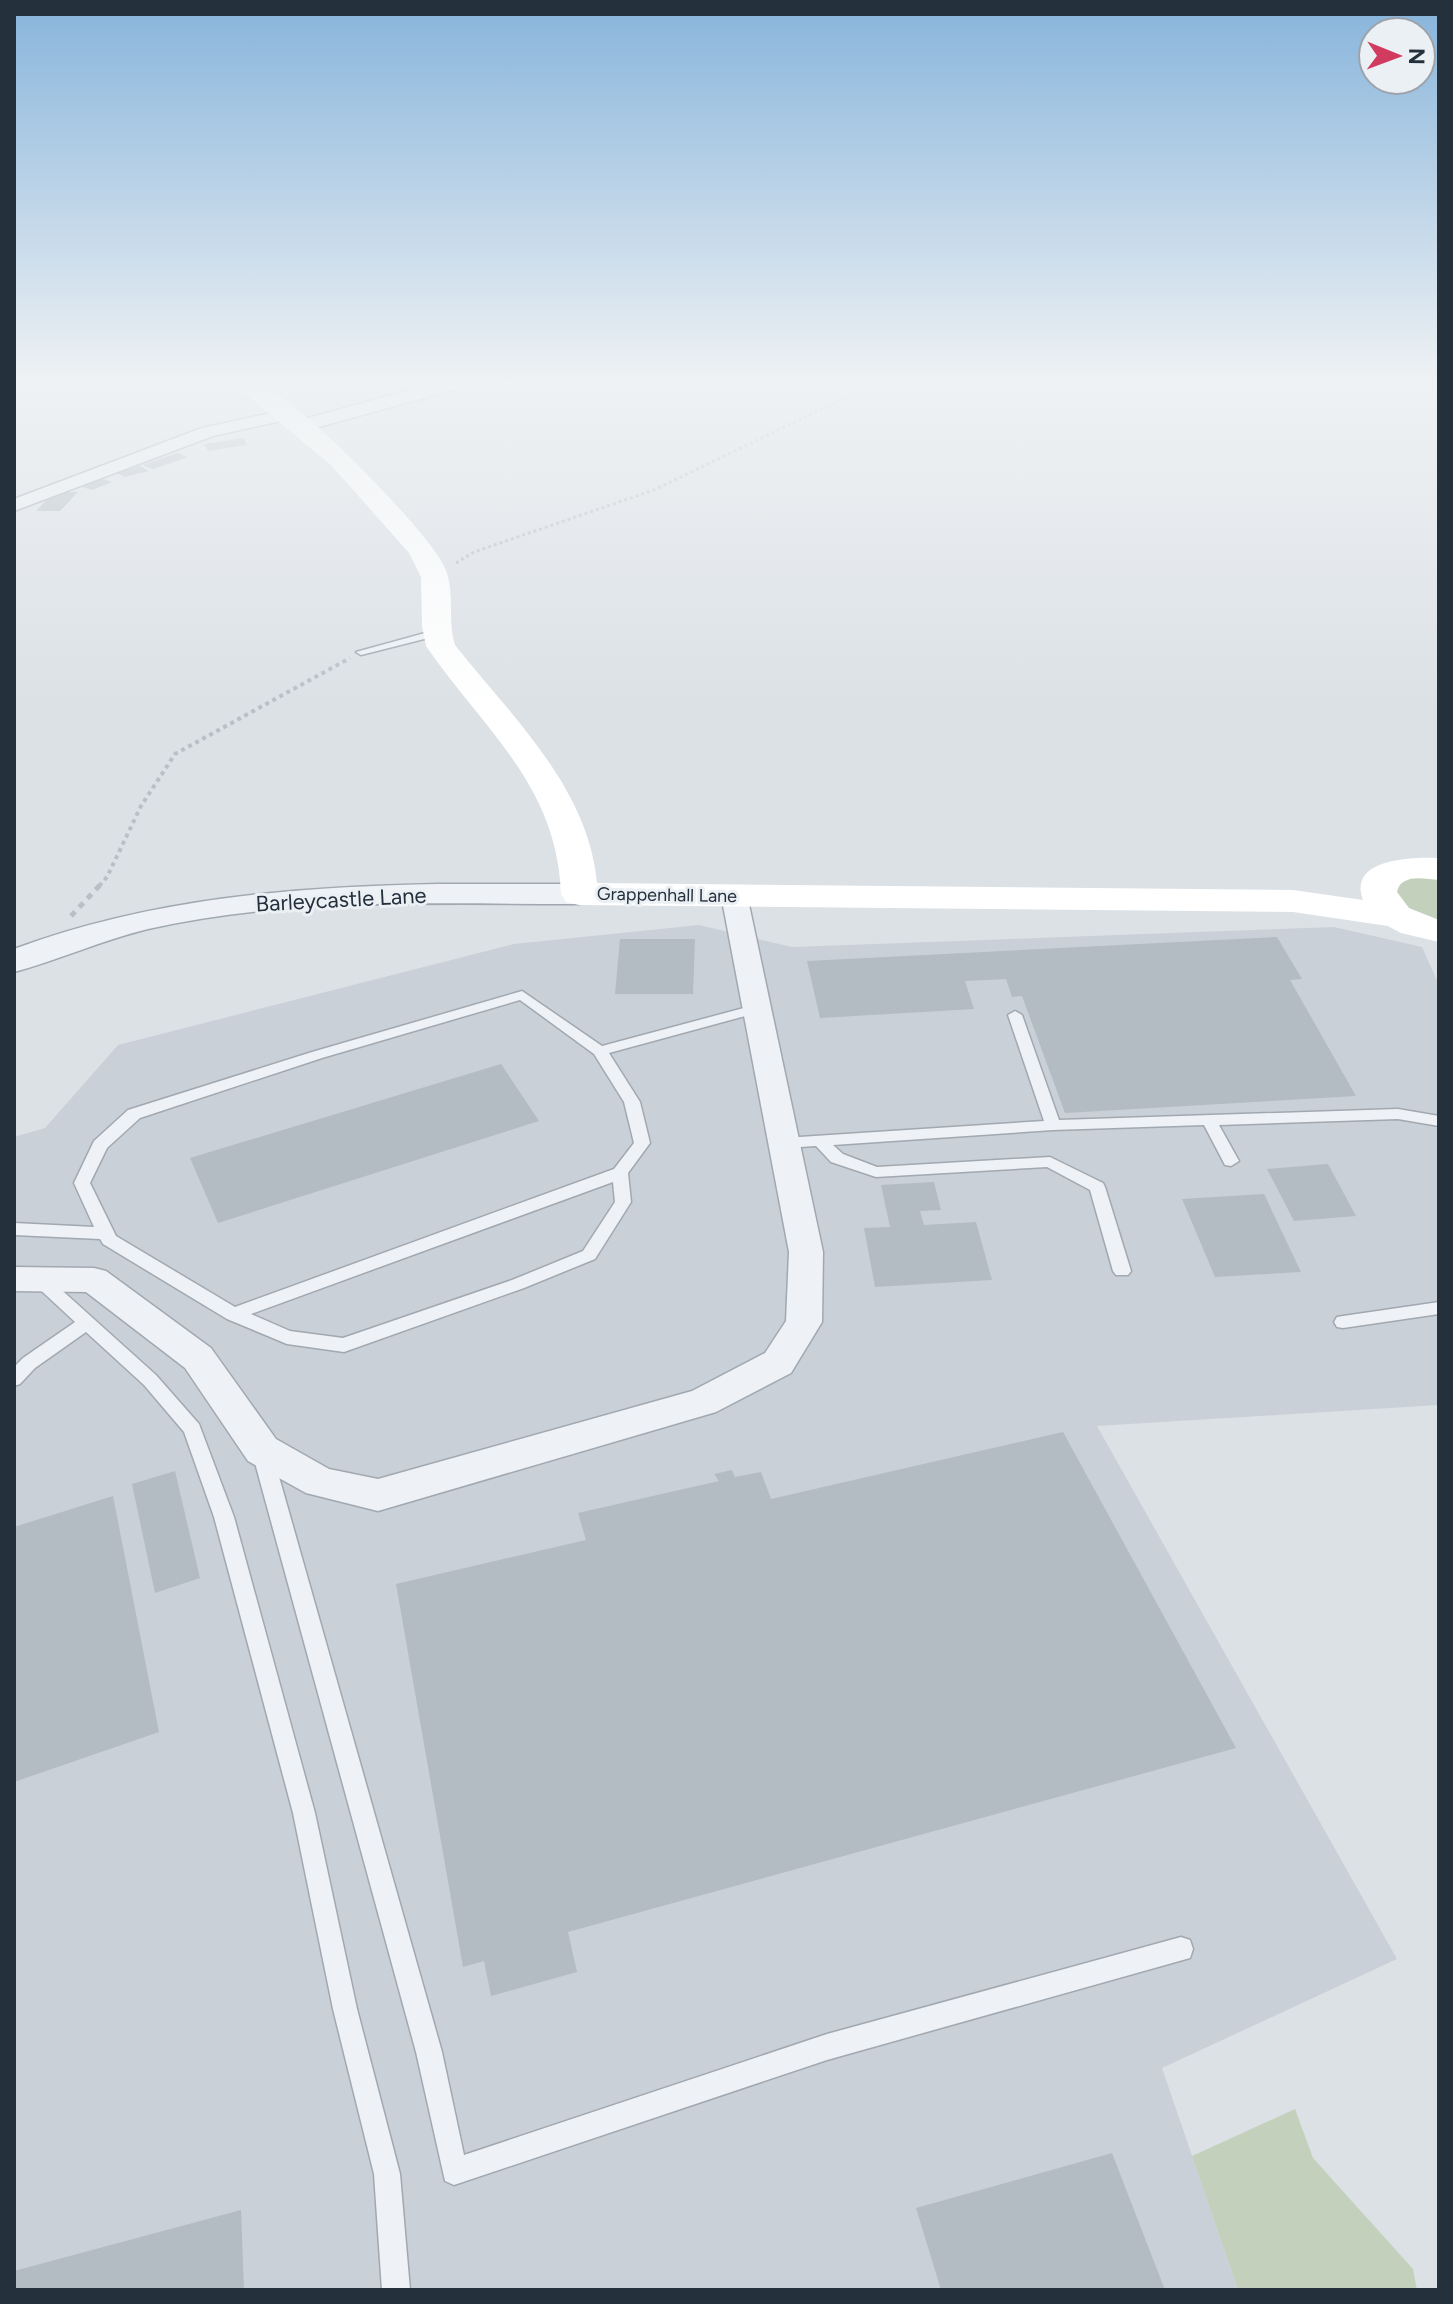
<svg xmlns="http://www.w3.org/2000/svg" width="1453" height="2304" viewBox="0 0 1453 2304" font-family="Figtree,sans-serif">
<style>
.built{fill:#cad0d8}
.green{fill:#c3d1bc}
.building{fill:#b3bbc3}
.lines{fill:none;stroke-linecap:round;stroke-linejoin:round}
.service-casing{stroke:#a1a8b0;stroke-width:3}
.minor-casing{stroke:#a1a8b0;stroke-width:3}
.tertiary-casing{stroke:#a1a8b0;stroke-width:3}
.path-far2{stroke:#babfc5;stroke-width:3;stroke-dasharray:3 3;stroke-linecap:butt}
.path-far1{stroke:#babfc5;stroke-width:4;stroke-dasharray:4 4;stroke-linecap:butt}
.path{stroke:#babfc5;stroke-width:5;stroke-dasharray:6 6;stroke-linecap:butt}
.service{fill:#eef1f5;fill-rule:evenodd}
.minor{fill:#eef1f5;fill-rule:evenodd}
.tertiary{fill:#eef1f5;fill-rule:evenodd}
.secondary{fill:#fff;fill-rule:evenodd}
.labels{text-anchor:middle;stroke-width:6;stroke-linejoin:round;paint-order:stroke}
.far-street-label{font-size:18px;fill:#25303d;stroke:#ebf0f4}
.street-label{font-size:22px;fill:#25303d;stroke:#ebf0f4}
</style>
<rect width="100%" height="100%" fill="#dce1e6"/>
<polygon class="built" points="699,925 792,947 1334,927 1422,947 1439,985 1439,1405 1097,1426 1397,1959 1162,2068 1238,2290 14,2290 14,1137 45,1128 118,1045 514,944"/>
<g class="green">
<polygon points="1414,877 1439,878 1439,920 1411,912 1395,898 1397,885"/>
<polygon points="1295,2109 1313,2158 1413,2269 1417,2290 1238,2290 1192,2156"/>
</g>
<g class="building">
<polygon points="243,438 247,445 208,451 204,444"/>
<polygon points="177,453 188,457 153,469 142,465"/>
<polygon points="140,466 149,471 125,477 116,473"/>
<polygon points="100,478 112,482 92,490 79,486"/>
<polygon points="54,492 78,492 60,511 36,511"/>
<polygon points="1277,937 1302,979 1290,980 1356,1096 1065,1113 1022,996 1012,997 1006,979 965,981 974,1009 820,1018 807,961"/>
<polygon points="620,939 695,939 693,994 615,994"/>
<polygon points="501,1064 539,1121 218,1223 190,1158"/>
<polygon points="1328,1164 1356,1216 1294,1221 1267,1169"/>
<polygon points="934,1182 941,1210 920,1211 924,1225 976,1222 992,1280 875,1287 864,1228 890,1227 881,1185"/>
<polygon points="1264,1194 1301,1272 1215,1277 1182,1199"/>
<polygon points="1063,1432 1236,1748 568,1932 577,1972 491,1996 484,1961 463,1967 396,1584 586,1540 578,1513 719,1481 714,1474 732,1470 735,1477 761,1472 771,1499"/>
<polygon points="175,1471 200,1578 155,1593 132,1484"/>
<polygon points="113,1496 159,1732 14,1782 14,1527"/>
<polygon points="1112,2153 1165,2290 941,2290 916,2208"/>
<polygon points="241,2210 244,2290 14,2290 14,2271"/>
</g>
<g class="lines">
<g class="service-casing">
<g id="service">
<polygon points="436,630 440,631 440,635 361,655 356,652"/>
<path d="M522 991 602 1046 755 1005 762 1009 760 1012 609 1053 640 1102 650 1143 628 1173 631 1202 595 1259 524 1288 344 1352 287 1344 227 1319 103 1244 100 1239 14 1235V1223L94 1227 74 1183 94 1141 128 1110 312 1052ZM520 1000 594 1054 624 1102 634 1143 614 1169 235 1307 116 1236 90 1183 107 1148 140 1118 322 1058ZM613 1182 615 1202 583 1251 512 1280 343 1338 290 1331 251 1314Z"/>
<polygon points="1015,1011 1022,1015 1059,1120 1398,1109 1439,1116 1439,1126 1398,1119 1219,1125 1239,1161 1231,1166 1225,1165 1204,1125 1053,1130 833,1145 843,1154 877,1167 1050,1157 1103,1183 1105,1187 1131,1271 1128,1275 1116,1275 1113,1271 1090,1190 1047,1167 876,1177 831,1162 816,1146 784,1148 776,1143 784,1138 1044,1121 1008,1015"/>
<polygon points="39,1273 45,1275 156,1375 199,1424 234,1517 315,1813 357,2009 400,2174 410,2290 382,2290 374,2174 333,2009 293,1813 214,1517 184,1432 144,1385 86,1332 35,1368 20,1384 14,1386 14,1367 23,1358 75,1322 33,1283 30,1279 33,1275"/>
<polygon points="1439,1302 1439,1314 1343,1328 1337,1327 1334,1322 1337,1317 1343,1316"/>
<polygon points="262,1445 269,1447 272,1452 442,2052 464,2155 827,2034 1181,1937 1190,1940 1193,1949 1190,1958 827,2060 454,2185 445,2181 416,2052 252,1452 255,1447"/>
</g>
</g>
<g class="minor-casing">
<g id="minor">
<polygon points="289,409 295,410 297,414 295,418 213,436 14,511 14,499 202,428"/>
<polygon points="734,887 743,889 747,895 823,1252 822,1322 791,1373 716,1412 378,1511 306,1493 248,1461 185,1368 86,1292 14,1291 14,1267 94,1268 106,1271 211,1348 276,1439 329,1469 378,1479 692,1391 765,1353 786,1321 789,1252 721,895 725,889"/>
</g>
</g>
<g class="tertiary-casing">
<g id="tertiary">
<polygon points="428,385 460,385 457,389 304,431 293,425 297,421"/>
<path d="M438 884H579L591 887 596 894 591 901 579 904C436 904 288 897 148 929 102 940 59 960 14 972V949C152 898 292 887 438 884Z"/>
</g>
</g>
<polyline class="path-far2" points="456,563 474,552 654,490 871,385"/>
<polyline class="path-far1" points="99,886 107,877 141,806 175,754 350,658"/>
<polyline class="path" points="71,916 101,884"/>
<use href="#service" class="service"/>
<use href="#minor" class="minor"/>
<use href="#tertiary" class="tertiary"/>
<path class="secondary" d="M235 385C242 385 253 383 260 385 295 395 428 531 444 566 456 590 447 619 455 645 512 717 588 787 597 883L1293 890 1363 900C1347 858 1414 857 1439 858V880C1424 879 1401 873 1397 892L1409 908 1439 920V942L1401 933 1388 926 1293 912 579 905 566 902 561 894C557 785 484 730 426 646L422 626 421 577 409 553 332 466Z"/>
</g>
<linearGradient id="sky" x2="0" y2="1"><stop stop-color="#87b4db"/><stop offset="0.54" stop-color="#eff2f4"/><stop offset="1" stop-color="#eff2f4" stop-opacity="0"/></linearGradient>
<rect width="1453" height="707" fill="url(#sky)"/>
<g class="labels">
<g class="far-street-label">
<text transform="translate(667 895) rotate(1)" y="6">Grappenhall Lane</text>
</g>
<g class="street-label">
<text transform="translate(341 899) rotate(-3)" y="8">Barleycastle Lane</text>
</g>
</g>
<rect width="1453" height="2304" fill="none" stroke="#25303d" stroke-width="32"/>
<g transform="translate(1397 56) rotate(91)"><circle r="38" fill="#ebf0f4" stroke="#9ca3ab" stroke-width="2"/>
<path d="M0-6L14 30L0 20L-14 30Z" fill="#d13b60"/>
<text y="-12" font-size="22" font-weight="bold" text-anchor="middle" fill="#25303d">N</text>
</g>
</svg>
